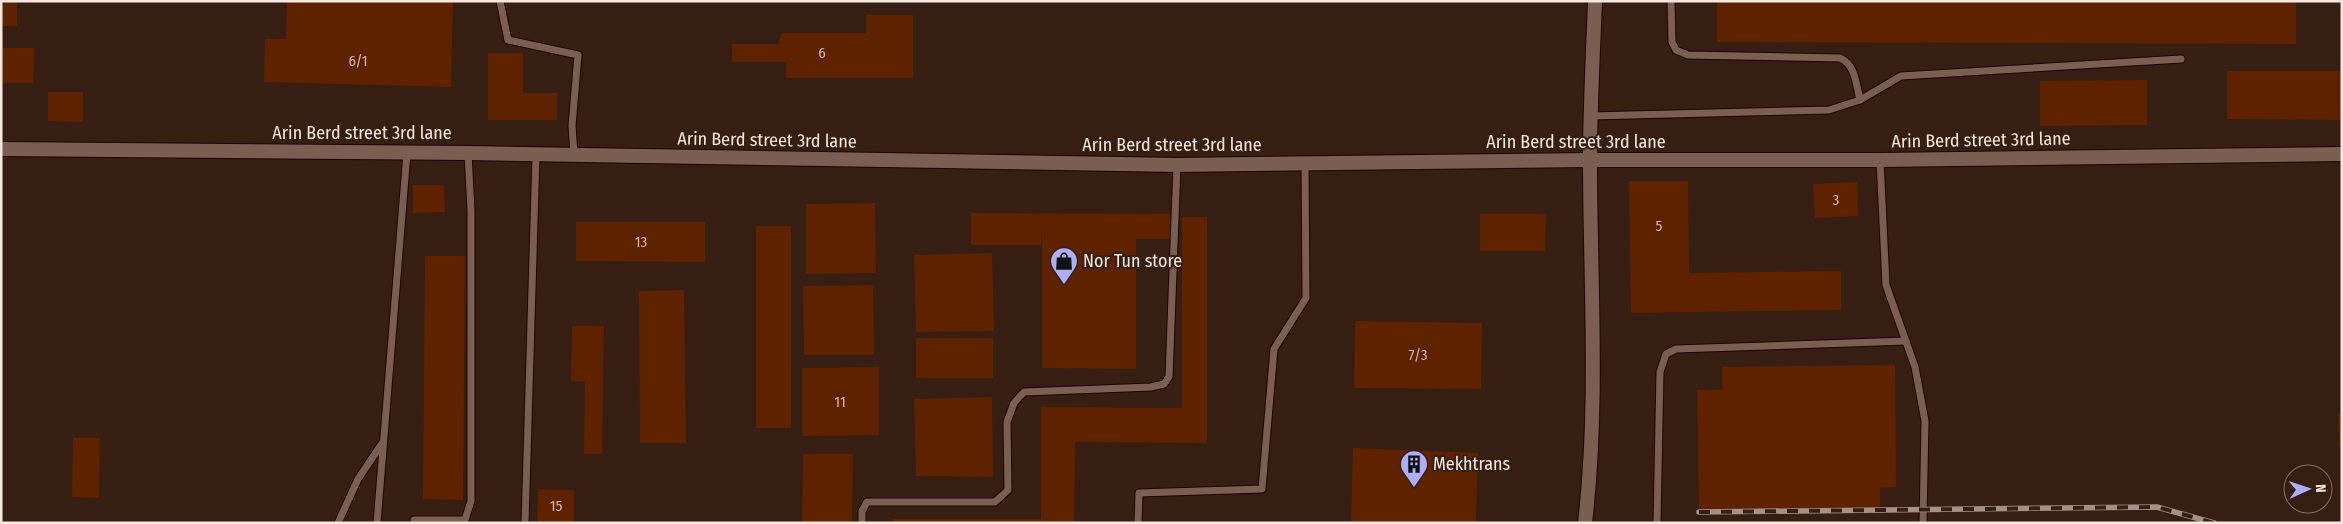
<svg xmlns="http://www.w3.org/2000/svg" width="2343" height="524" viewBox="0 0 2343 524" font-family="'Fira Sans Condensed',sans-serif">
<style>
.building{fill:#5e2200}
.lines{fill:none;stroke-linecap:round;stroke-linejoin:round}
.lane-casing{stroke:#1c0701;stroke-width:9}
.street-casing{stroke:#1c0701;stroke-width:16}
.lane{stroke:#7a5e51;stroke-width:7}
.street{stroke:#7a5e51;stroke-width:14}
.rail-casing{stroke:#a49087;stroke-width:5.5}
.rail{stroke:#361e13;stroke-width:4;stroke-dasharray:11;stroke-linecap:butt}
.labels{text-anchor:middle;stroke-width:4;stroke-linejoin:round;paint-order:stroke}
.number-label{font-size:15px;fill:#d1b6a7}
.street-label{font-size:18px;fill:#f7e7df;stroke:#361e13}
.poi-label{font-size:18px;fill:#f7e7df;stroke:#361e13;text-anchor:start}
</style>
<rect width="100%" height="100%" fill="#361e13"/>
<g class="building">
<rect x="1" y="1" width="16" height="25"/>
<polygon points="287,1 453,1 451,87 264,82 265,39 286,39"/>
<polygon points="1717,1 2296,1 2296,44 1717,42"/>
<polygon points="866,15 913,15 913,78 786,78 786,62 732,62 732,44 778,44 782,33 866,33"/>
<polygon points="1,48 34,48 33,83 1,83"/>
<polygon points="488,53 523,53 523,93 557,93 557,120 488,120"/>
<polygon points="2227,71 2342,71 2342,120 2227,119"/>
<polygon points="2147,80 2147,125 2040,126 2040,81"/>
<polygon points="48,92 83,92 83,122 48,121"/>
<polygon points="1629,181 1688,181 1689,273 1841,271 1841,310 1631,313"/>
<polygon points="1857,182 1858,216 1815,218 1813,184"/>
<polygon points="413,185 444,185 445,212 413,213"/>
<polygon points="875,203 876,273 806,274 806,204"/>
<polygon points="971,213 1170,214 1170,239 1136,239 1136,369 1042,368 1042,229 1041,245 971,245"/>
<polygon points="1480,214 1546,214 1545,251 1480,251"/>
<polygon points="1182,217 1207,217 1207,443 1075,442 1074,523 893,523 893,519 1041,519 1041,407 1182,408"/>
<polygon points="576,222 705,222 705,262 576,261"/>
<rect x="756" y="226" width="35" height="202"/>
<polygon points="992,253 994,331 916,332 914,255"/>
<polygon points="425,256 465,256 463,500 423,499"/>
<polygon points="873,285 874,355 804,355 803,286"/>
<polygon points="684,290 686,443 640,443 639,291"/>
<polygon points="1355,321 1482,323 1481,389 1354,388"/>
<polygon points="572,326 604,326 602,454 584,454 585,382 571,381"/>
<rect x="916" y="338" width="77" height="40"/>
<polygon points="1895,365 1896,487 1880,488 1880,510 1699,512 1697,390 1722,390 1722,367"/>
<polygon points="879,367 879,435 802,436 802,368"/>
<polygon points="992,397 993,477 916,476 914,399"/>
<polygon points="2338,414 2342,414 2342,446 2339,446"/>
<polygon points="73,438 100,438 99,498 72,497"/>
<polygon points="1353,448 1478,453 1476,523 1351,523"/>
<polygon points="803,454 853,454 852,523 802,523"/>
<polygon points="538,489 574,490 574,523 537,523"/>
</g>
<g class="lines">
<g class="lane-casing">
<g id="lane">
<polyline points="500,1 508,40 578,55 572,126 574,155"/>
<path d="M1671 1 1672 42 1676 50 1688 55 1840 58C1856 65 1856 85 1860 100"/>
<polyline points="1591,116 1829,110 1860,100 1901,76 2181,59"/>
<polyline points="1880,160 1886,285 1915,367 1925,421 1923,523"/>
<polyline points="414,520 465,520 471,501 471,211 468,153"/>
<polyline points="338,523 358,479 383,442"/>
<polyline points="377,523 407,153"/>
<polyline points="525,523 536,155"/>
<polyline points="862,523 862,511 867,502 995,502 1008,490 1007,422 1014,403 1024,392 1151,387 1164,384 1169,377 1177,165"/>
<polyline points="1138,523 1139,493 1262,489 1274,349 1306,298 1305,163"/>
<polyline points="1657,523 1660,372 1666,354 1676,349 1906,341"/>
</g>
</g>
<g class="street-casing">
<g id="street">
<polyline points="1,149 468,153 1177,165 1590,160 1880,160 2342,154"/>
<path d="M1585 523C1599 402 1590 281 1590 160 1590 107 1593 54 1595 1"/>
</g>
</g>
<use href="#lane" class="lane"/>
<use href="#street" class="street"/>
<g class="rail-casing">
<polyline id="rail" points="1699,512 2157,507 2214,523"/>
</g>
<use href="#rail" class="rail"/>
</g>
<defs>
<g id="shop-pin" transform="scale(1.4375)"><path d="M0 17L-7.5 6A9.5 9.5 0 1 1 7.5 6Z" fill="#afaefa" stroke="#361e13"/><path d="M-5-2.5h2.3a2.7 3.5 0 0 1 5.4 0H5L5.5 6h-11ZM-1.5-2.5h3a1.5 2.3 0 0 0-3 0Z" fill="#111"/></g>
<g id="building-pin" transform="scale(1.4375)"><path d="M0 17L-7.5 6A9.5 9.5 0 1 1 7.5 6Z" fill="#afaefa" stroke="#361e13"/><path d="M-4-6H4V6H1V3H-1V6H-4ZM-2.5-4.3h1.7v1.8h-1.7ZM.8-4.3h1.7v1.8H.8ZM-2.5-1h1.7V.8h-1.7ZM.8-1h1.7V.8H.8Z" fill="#111"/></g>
</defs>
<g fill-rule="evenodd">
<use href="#shop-pin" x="1064" y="261"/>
<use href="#building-pin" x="1414" y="464"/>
</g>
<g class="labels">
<g class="number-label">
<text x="822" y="58">6</text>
<text x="358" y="66">6/1</text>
<text x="1836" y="205">3</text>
<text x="1659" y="231">5</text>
<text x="641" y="247">13</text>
<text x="1418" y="360">7/3</text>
<text x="840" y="407">11</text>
<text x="556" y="511">15</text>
</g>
<g class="street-label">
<text x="362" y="139">Arin Berd street 3rd lane</text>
<text transform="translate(767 140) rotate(1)" y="6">Arin Berd street 3rd lane</text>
<text transform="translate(1981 140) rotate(-1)" y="6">Arin Berd street 3rd lane</text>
<text x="1576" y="148">Arin Berd street 3rd lane</text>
<text x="1172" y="151">Arin Berd street 3rd lane</text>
</g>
<g class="poi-label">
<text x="1083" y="267">Nor Tun store</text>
<text x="1433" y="470">Mekhtrans</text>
</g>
</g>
<rect width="2343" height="524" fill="none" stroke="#f7e7df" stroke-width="5"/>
<g transform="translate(2308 489) rotate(87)"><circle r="24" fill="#361e13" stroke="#836e65"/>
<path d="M0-4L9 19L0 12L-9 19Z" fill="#afaefa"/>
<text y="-8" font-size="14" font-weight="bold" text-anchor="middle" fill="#f7e7df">N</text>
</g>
</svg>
